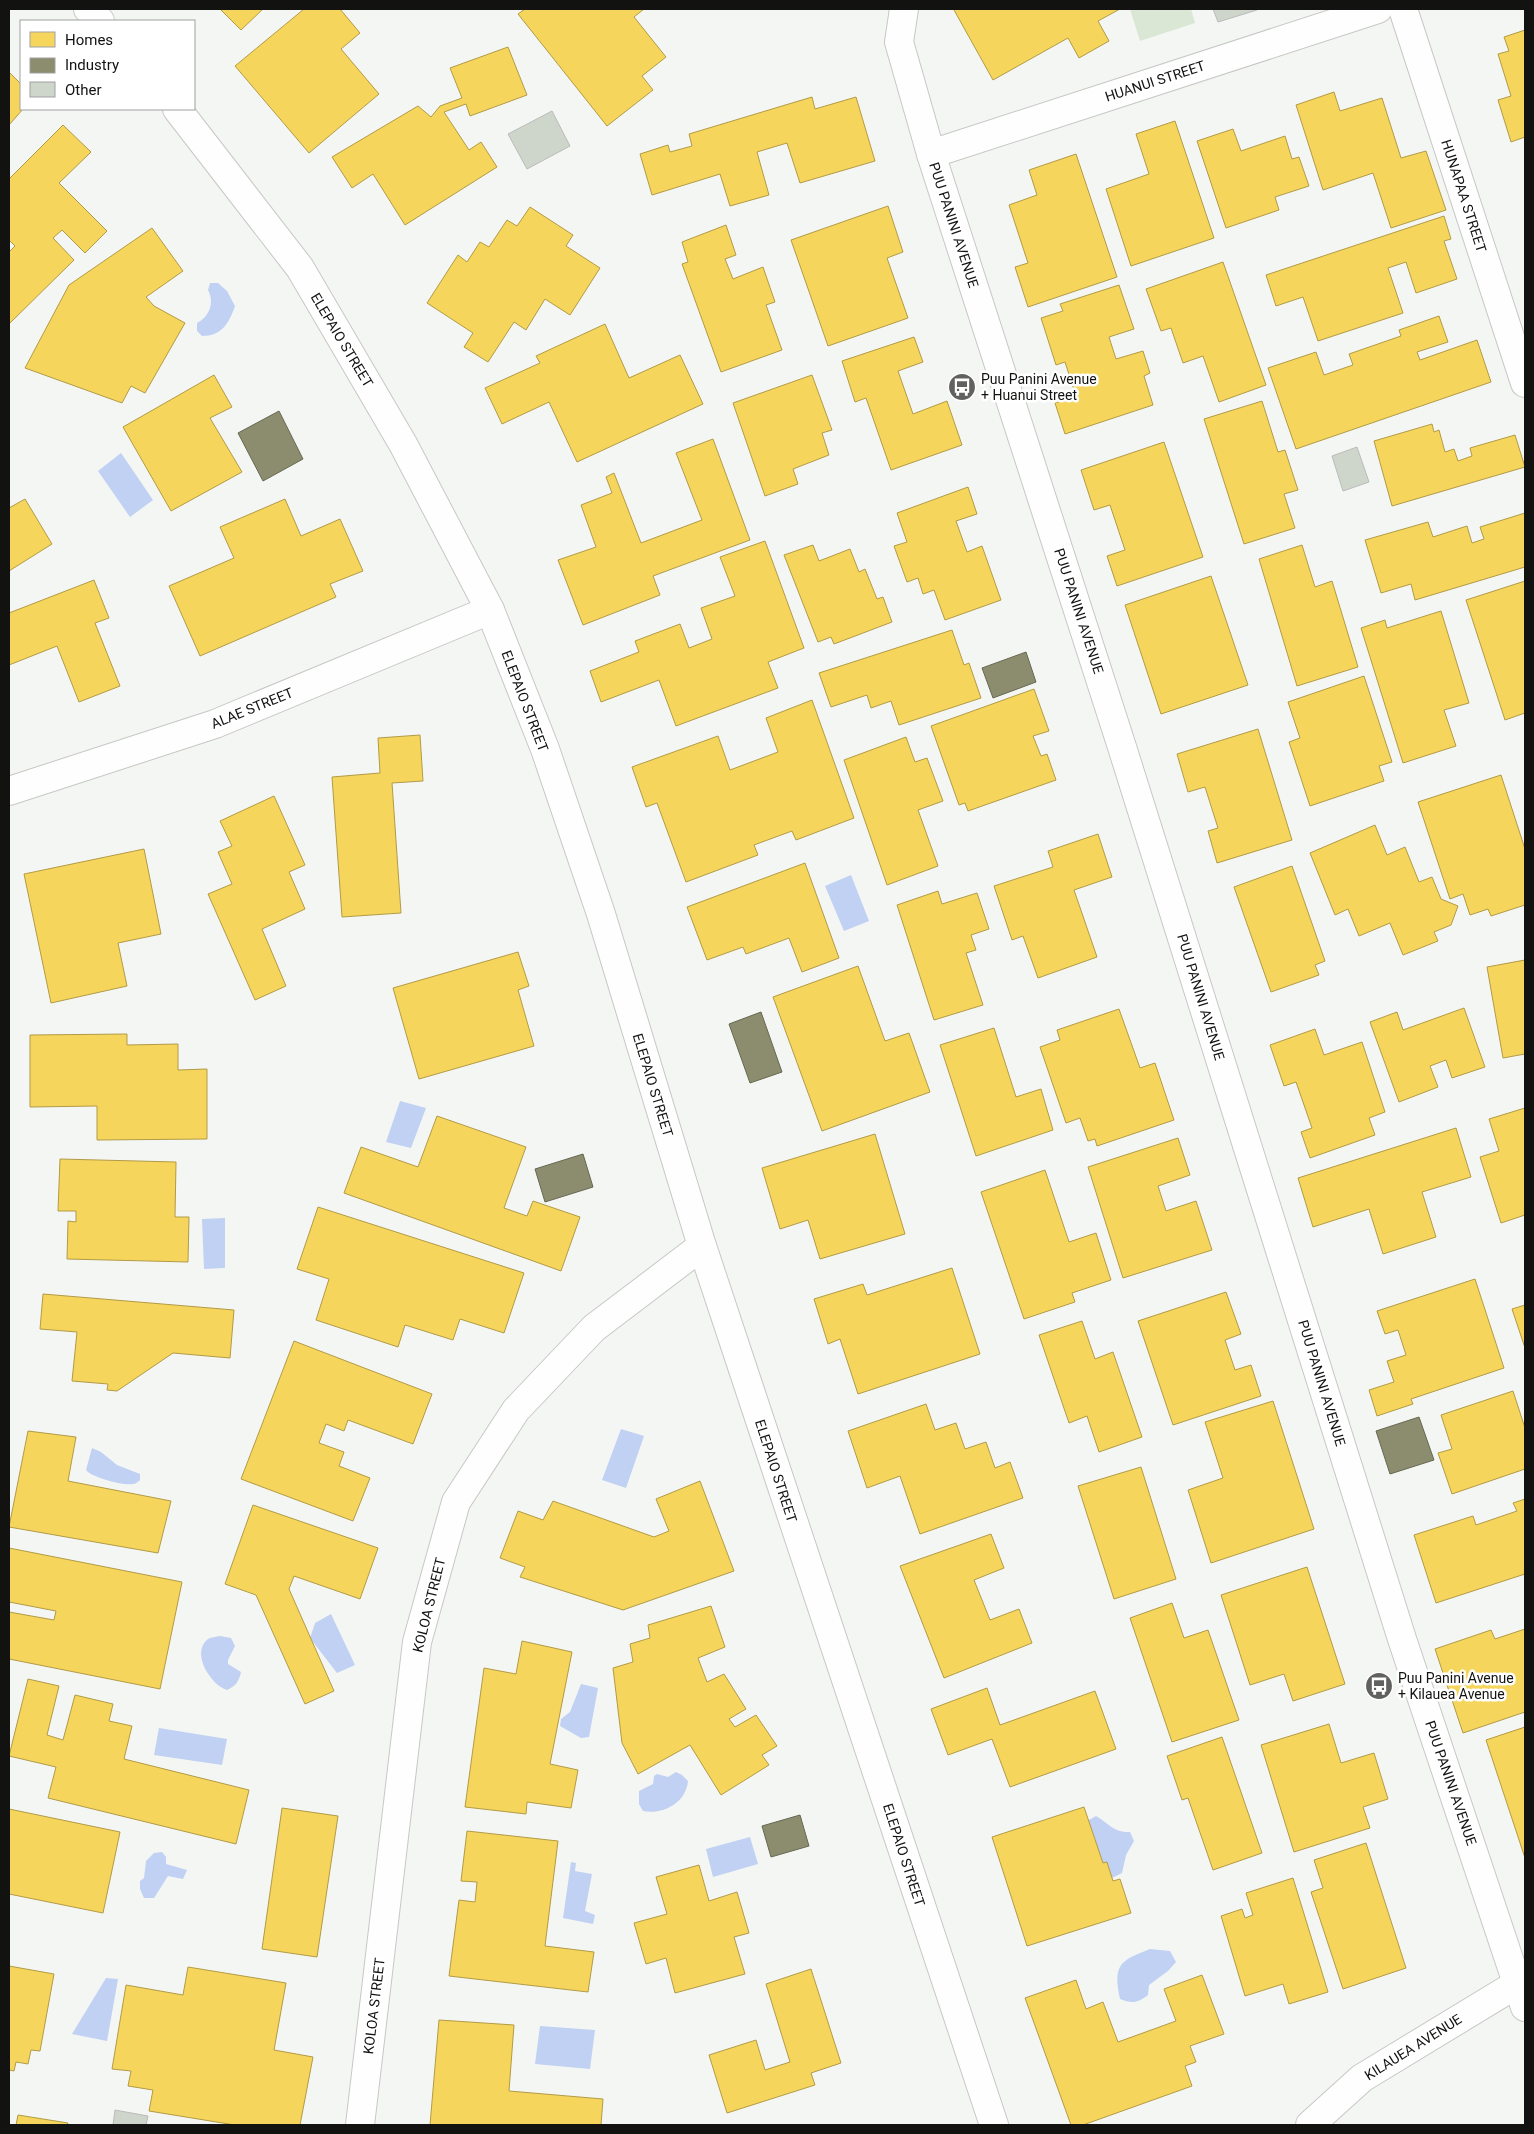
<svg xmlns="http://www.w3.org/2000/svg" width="1534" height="2134" viewBox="0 0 1534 2134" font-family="Roboto,sans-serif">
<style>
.green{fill:#dae7d5}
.water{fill:#c0d1f3}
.homes{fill:#f6d55c;stroke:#b29b46}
.industry{fill:#8c8c6e;stroke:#676852}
.building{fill:#ced5cb;stroke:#bbbcba}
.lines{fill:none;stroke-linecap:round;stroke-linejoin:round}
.minor-casing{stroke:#c7c8c6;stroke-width:30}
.minor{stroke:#fdfefd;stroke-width:28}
.labels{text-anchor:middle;stroke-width:5;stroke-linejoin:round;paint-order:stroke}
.street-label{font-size:14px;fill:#121311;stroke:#fff}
.poi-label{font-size:14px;fill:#121311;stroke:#fff;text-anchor:start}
</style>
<rect width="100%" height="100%" fill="#f4f6f3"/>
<polygon class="green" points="1130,9 1191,9 1195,23 1140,41"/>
<g class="water">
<path d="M210 283H218L227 291 235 306C229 323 222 336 202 336L197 331V323C209 317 215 303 208 290Z"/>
<polygon points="121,453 153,500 130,517 98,471"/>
<polygon points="851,875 869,921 844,931 825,886"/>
<polygon points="400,1101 426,1108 411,1148 386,1142"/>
<polygon points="225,1218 225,1268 204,1269 202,1219"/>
<polygon points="621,1429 644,1436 626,1488 602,1480"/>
<path d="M92 1448 101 1452 117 1465 140 1474V1480C138 1482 135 1484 133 1484 123 1486 91 1477 86 1470Z"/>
<polygon points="331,1614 355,1665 337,1673 310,1638 315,1623"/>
<path d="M220 1636 231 1638 235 1646 228 1660V1664L241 1672C239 1681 236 1686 227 1690 211 1685 190 1653 208 1639 211 1637 216 1637 220 1636Z"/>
<polygon points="581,1684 598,1688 589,1737 581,1738 560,1726 561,1719 570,1712"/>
<polygon points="159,1728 227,1739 222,1765 154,1755"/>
<path d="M676 1772 682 1775 688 1781C686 1803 663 1815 643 1811L639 1804V1791L653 1784 654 1776 657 1774 668 1777Z"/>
<path d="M1096 1816C1110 1824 1112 1832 1130 1832L1134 1841 1126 1855 1122 1873 1112 1878 1101 1871 1087 1828 1089 1820Z"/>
<polygon points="750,1837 758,1864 713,1877 706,1849"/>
<polygon points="162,1852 166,1857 166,1864 187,1870 183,1879 168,1876 154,1898 144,1898 140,1889 140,1881 144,1878 146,1861 154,1853"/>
<polygon points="571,1862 576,1863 575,1871 592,1874 585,1911 595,1915 593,1924 563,1918"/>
<path d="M1150 1949 1170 1951 1176 1962 1168 1971 1149 1985 1148 1995C1138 2003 1132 2004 1120 1999 1113 1965 1119 1961 1150 1949Z"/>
<polygon points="106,1978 118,1979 107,2041 72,2034"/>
<polygon points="540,2026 595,2030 590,2069 535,2064"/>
</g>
<g class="homes">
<polygon points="220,9 263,9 241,30"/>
<polygon points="304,9 340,9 360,33 341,49 379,94 309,153 235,66"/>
<polygon points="525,9 644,9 634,17 666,57 642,76 653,90 607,126 518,14"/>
<polygon points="955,9 1120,9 1098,21 1109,41 1079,58 1068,38 993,80 954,10"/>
<polygon points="1525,30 1525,137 1511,142 1498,100 1511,96 1498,54 1509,51 1504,37"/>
<polygon points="508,47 527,95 470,116 466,104 444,112 469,150 481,142 497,167 405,225 373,174 352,188 332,157 418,106 431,117 440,106 462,98 450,68"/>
<polygon points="9,72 21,84 21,109 23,109 9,125"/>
<polygon points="1334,92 1340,111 1382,98 1401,158 1426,151 1446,210 1391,228 1373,173 1323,190 1296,105"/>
<polygon points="812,97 815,109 856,97 875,161 800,183 787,143 757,152 769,195 730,206 720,174 652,195 640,154 668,145 670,152 692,146 689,134"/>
<polygon points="1175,121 1214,238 1131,266 1106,189 1149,174 1136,134"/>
<polygon points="63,125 91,152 59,183 107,231 85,253 62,230 53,238 74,260 9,324 9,252 15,246 9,240 9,179"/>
<polygon points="1233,129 1241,151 1285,136 1292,159 1299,157 1309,186 1275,197 1279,210 1226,228 1197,141"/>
<polygon points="1076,154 1117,277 1028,307 1015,267 1028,263 1009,205 1037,195 1029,170"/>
<polygon points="888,206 903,252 887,258 908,318 828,346 791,240"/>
<polygon points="530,207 573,235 566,246 600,268 570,315 545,299 526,330 514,322 488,362 464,347 473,333 427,303 458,255 467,262 480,242 489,247 507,220 517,226"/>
<polygon points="1444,216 1451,239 1444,241 1457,279 1416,293 1406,262 1388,268 1403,313 1318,341 1303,297 1276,306 1266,275"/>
<polygon points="726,225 736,255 725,259 733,279 763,267 775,302 766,305 782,350 721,372 682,264 688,262 682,242"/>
<polygon points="152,228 183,271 146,297 154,306 185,323 145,393 131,386 122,403 25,368 69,285"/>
<polygon points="1223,262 1266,385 1219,402 1203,356 1183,363 1171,328 1161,331 1146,289"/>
<polygon points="1119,285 1134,329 1109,337 1116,359 1143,351 1150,373 1144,376 1153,405 1065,434 1055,403 1076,396 1065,362 1056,365 1041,318 1063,311 1060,304"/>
<polygon points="1439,316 1448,342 1417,352 1420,360 1477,340 1491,382 1296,449 1268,368 1316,352 1324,375 1353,365 1349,354 1401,336 1399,330"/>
<polygon points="605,324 629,378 680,355 703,404 577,462 549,402 502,424 485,388 540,363 536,356"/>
<polygon points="914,337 923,362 898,371 913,414 947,401 962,445 891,470 866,398 855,402 842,361"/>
<polygon points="214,375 232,407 210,418 242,472 171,511 123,427"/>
<polygon points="812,375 832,430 822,433 829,455 793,469 798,484 765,496 733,403"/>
<polygon points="1262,401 1278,452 1285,450 1298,490 1284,494 1295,528 1244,544 1204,419"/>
<polygon points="1432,424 1434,432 1439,430 1445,452 1454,449 1458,461 1472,456 1470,448 1515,435 1525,467 1392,506 1374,441"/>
<polygon points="713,439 750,540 653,576 660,595 583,625 558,560 596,547 581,505 612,493 606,477 614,473 641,543 702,520 676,453"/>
<polygon points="1164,442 1203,557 1117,586 1107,556 1125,550 1110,505 1094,510 1081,470"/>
<polygon points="968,487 977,514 956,521 967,552 982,546 1001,600 945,620 934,590 923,594 918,578 907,582 894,546 907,542 897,513"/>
<polygon points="25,499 52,544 9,571 9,508"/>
<polygon points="285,499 301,536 340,519 363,571 330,584 336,597 200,656 169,586 234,558 220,527"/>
<polygon points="1525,513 1525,567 1415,600 1411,584 1381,593 1365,540 1428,522 1433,537 1467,526 1472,543 1484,539 1480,527"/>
<polygon points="765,541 804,648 768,662 778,688 676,726 659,680 601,702 590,671 639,652 635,641 680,624 689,648 712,639 701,608 735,596 720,557"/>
<polygon points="813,545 819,561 850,549 859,572 865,569 877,599 883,597 892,622 834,644 831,637 818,642 784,555"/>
<polygon points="1302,545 1315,587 1332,581 1358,667 1297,686 1259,559"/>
<polygon points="1211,576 1248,685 1161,714 1125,605"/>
<polygon points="94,580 109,618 95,623 120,686 79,702 57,646 9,665 9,613"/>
<polygon points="1525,581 1525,713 1505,720 1466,600"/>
<polygon points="1441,611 1469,703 1444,710 1456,746 1403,763 1361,628 1385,620 1387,628"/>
<polygon points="952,630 964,665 969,663 981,698 899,725 891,701 871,708 867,695 831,707 819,673"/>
<polygon points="1364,676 1392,762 1379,766 1384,781 1310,806 1289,742 1300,738 1288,702"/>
<polygon points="1034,689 1049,731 1033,736 1041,756 1047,754 1056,780 968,811 965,803 959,805 931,726"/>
<polygon points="812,700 854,818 796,840 792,831 754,845 758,855 686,882 657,803 646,807 632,767 718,736 730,770 778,752 766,718"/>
<polygon points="1258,729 1292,840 1217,863 1208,831 1218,828 1205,787 1188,792 1177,754"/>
<polygon points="420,735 423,781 392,783 401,913 342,917 332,777 380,773 378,738"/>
<polygon points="906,737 915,762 927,758 943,801 918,810 938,866 887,885 844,760"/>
<polygon points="1501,775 1525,849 1525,905 1491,916 1488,909 1470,915 1463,894 1450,899 1418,802"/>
<polygon points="274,796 305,865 289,872 305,909 262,929 286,986 255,1000 208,894 232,884 218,852 232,846 220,821"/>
<polygon points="1375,825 1387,855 1405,847 1419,882 1432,877 1441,899 1458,906 1451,925 1434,932 1438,941 1403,955 1390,923 1359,936 1348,909 1335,915 1310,853"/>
<polygon points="1098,834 1112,877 1074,890 1097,957 1038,978 1023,936 1012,940 994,886 1053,867 1048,851"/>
<polygon points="144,849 161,934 118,943 127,986 51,1003 24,874"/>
<polygon points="805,863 839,958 802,972 789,938 746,954 743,947 707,960 687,907"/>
<polygon points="1292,866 1325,961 1315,965 1319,975 1271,992 1234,887"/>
<polygon points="938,891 942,904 977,893 989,929 971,935 976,950 966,953 983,1005 934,1020 897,905"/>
<polygon points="518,952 529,986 518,990 534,1046 419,1079 393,988"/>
<polygon points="1525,960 1525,1054 1503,1058 1487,967"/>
<polygon points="858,966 885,1041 909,1033 930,1092 822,1131 773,997"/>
<polygon points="1464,1008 1485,1067 1452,1078 1446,1060 1430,1066 1438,1087 1399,1102 1370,1022 1397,1012 1403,1030"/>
<polygon points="1119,1009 1140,1068 1155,1063 1174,1120 1097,1146 1095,1139 1088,1141 1080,1118 1066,1123 1040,1047 1060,1040 1057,1030"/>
<polygon points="994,1028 1016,1097 1041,1089 1053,1130 976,1156 940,1045"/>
<polygon points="1315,1029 1324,1055 1362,1042 1385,1112 1369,1118 1375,1135 1310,1158 1301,1132 1312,1128 1296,1082 1284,1086 1270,1045"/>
<polygon points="127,1034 127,1045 178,1044 178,1070 207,1069 207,1139 97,1140 97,1106 30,1107 30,1035"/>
<polygon points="1525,1108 1525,1215 1501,1223 1480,1157 1499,1151 1489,1119"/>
<polygon points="437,1116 526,1147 504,1208 527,1216 533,1201 580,1217 561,1271 344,1193 361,1147 418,1167"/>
<polygon points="1456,1128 1471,1177 1422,1192 1436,1237 1383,1254 1369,1209 1313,1227 1298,1178"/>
<polygon points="875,1134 905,1234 820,1259 808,1220 780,1229 762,1168"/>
<polygon points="1178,1138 1190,1175 1158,1186 1166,1211 1196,1201 1212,1250 1123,1278 1088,1167"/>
<polygon points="60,1159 176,1162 175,1217 189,1217 188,1262 67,1259 68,1221 76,1222 76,1211 58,1211"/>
<polygon points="1045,1170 1069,1242 1096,1233 1111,1280 1072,1293 1075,1302 1024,1319 981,1192"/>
<polygon points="318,1207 524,1273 504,1333 460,1319 453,1340 405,1325 398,1347 316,1320 329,1279 297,1269"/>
<polygon points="952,1268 980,1354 858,1394 840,1339 828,1344 814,1299 863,1284 867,1295"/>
<polygon points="1475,1279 1504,1368 1411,1399 1413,1404 1377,1416 1369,1390 1394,1382 1387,1361 1406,1355 1398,1330 1385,1334 1377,1311"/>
<polygon points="1226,1292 1241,1334 1225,1340 1235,1370 1251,1365 1261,1396 1173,1425 1138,1321"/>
<polygon points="43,1294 234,1310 230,1358 173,1353 117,1391 107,1390 108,1384 72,1381 77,1332 40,1329"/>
<polygon points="1525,1305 1525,1348 1512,1309"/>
<polygon points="1082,1321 1095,1359 1113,1352 1142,1437 1099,1452 1087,1416 1069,1423 1039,1335"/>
<polygon points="294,1341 432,1394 413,1444 348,1420 344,1431 326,1424 319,1443 344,1452 339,1466 370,1478 353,1521 241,1479"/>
<polygon points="1513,1391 1525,1428 1525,1469 1452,1494 1438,1453 1452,1449 1441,1415"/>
<polygon points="1273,1401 1314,1529 1211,1563 1188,1490 1223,1478 1205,1422"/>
<polygon points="926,1404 935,1430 956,1423 965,1449 986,1442 995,1468 1010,1462 1023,1498 920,1534 900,1476 867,1488 848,1431"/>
<polygon points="28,1431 76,1437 68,1481 171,1501 158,1553 9,1527"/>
<polygon points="1141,1467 1176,1579 1114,1599 1078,1486"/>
<polygon points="700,1481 734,1571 623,1610 520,1577 525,1567 500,1558 518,1511 543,1520 553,1501 654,1537 669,1531 656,1499"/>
<polygon points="1525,1499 1525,1574 1436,1603 1414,1535 1473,1516 1476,1525 1517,1511 1513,1503"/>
<polygon points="253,1505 378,1548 360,1599 294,1576 289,1589 334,1691 305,1704 256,1595 225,1584"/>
<polygon points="991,1534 1004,1568 974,1580 990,1620 1019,1609 1032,1643 944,1678 900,1566"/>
<polygon points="9,1548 182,1582 160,1689 9,1659 9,1612 54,1620 56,1611 9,1602"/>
<polygon points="1307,1567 1345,1684 1293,1701 1284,1674 1250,1685 1221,1595"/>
<polygon points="1172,1603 1184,1638 1208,1630 1239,1720 1172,1742 1130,1618"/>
<polygon points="711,1606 725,1647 698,1658 707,1682 724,1674 746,1709 729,1719 735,1727 756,1715 777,1746 762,1755 769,1765 721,1795 690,1745 638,1774 622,1743 613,1668 633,1662 630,1644 650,1638 648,1625"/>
<polygon points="1525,1629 1525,1712 1463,1733 1435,1649 1491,1630 1495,1639"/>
<polygon points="522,1641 572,1652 550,1764 578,1770 571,1808 527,1802 526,1814 465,1807 484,1668 516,1674"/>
<polygon points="28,1679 59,1686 47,1735 63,1740 75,1695 113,1704 109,1721 132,1726 124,1759 249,1790 236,1844 48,1798 56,1767 9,1756"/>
<polygon points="987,1688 1000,1725 1095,1691 1116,1749 1010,1787 992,1739 948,1755 931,1709"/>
<polygon points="1329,1724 1341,1763 1374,1753 1388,1799 1363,1807 1370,1828 1294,1852 1261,1745"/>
<polygon points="1525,1727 1525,1858 1486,1740"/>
<polygon points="1222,1737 1262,1853 1213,1870 1188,1798 1182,1800 1167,1756"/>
<polygon points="1084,1807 1103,1863 1107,1862 1113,1881 1120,1879 1131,1913 1027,1946 992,1837"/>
<polygon points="282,1808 338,1816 317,1957 262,1949"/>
<polygon points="9,1809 120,1832 103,1913 9,1894"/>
<polygon points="467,1831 558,1841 545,1946 594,1952 588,1992 449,1976 459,1900 475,1902 477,1882 461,1881"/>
<polygon points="1366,1843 1406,1968 1343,1989 1311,1892 1323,1888 1314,1860"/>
<polygon points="699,1865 709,1901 737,1892 749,1933 734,1937 745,1974 675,1993 666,1958 646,1964 634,1923 667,1914 656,1877"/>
<polygon points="1293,1878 1328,1992 1289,2004 1283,1984 1245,1996 1221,1916 1242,1909 1245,1918 1253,1915 1246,1893"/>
<polygon points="9,1966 54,1974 40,2051 31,2050 28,2064 16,2062 14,2071 9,2070"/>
<polygon points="188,1967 286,1983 274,2050 313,2057 300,2125 235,2125 149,2111 153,2090 128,2086 131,2071 112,2069 126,1985 183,1995"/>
<polygon points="811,1969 841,2063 811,2073 815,2085 727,2113 709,2055 756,2040 765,2070 790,2062 766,1984"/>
<polygon points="1202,1975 1224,2034 1190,2046 1196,2062 1185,2066 1192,2086 1083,2125 1071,2125 1025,1998 1076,1980 1086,2009 1103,2002 1118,2042 1176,2021 1164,1989"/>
<polygon points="439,2020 514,2025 509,2091 603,2099 601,2125 430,2125"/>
<polygon points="18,2115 68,2123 67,2125 16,2125"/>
</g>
<g class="industry">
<polygon points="279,411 303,459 263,481 238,433"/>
<polygon points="1026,652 1036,682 993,698 982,668"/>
<polygon points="761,1012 782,1072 750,1083 729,1024"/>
<polygon points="583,1154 593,1187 545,1202 535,1169"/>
<polygon points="1419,1417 1434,1460 1390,1474 1376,1431"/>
<polygon points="800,1815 809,1846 771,1857 762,1826"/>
</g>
<g class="building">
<polygon points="1213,9 1256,9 1257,10 1218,22"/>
<polygon points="552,111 570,146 527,169 508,134"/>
<polygon points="1357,447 1369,482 1343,491 1332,456"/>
<polygon points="115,2110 148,2116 146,2125 113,2125"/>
</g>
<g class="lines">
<g class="minor-casing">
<g id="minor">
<polyline points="88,9 100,21"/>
<polyline points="904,9 899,42 931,154 1122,747 1402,1639 1525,2007"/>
<polyline points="1403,9 1525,383"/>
<polyline points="177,109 300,268 403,444 490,610 545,749 601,914 702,1246 994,2125"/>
<polyline points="931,154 1378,9"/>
<polyline points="9,791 215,724 490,610"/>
<polyline points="360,2125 417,1642 456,1502 516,1410 594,1328 702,1246"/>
<polyline points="1310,2125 1362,2078 1525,1979"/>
</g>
</g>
<use href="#minor" class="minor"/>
</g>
<defs>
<g id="bus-disc" transform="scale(1.4375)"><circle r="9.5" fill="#616260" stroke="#fff"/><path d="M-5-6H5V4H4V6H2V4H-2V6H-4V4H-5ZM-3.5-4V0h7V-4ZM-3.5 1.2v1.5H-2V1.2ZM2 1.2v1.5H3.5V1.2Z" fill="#fff"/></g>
</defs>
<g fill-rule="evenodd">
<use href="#bus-disc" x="962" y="387"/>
<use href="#bus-disc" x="1379" y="1686"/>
</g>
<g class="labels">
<g class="street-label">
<text transform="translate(1155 81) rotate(-18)" y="5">HUANUI STREET</text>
<text transform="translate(1464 196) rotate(72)" y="5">HUNAPAA STREET</text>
<text transform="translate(954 225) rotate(72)" y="5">PUU PANINI AVENUE</text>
<text transform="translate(342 340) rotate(59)" y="5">ELEPAIO STREET</text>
<text transform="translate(1079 611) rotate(72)" y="5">PUU PANINI AVENUE</text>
<text transform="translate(525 701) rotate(69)" y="5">ELEPAIO STREET</text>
<text transform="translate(252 708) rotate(-22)" y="5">ALAE STREET</text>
<text transform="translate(1201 997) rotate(73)" y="5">PUU PANINI AVENUE</text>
<text transform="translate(653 1085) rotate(73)" y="5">ELEPAIO STREET</text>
<text transform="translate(1322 1383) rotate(73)" y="5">PUU PANINI AVENUE</text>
<text transform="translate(776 1471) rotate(72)" y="5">ELEPAIO STREET</text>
<text transform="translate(429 1605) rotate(-76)" y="5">KOLOA STREET</text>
<text transform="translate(1451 1783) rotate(71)" y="5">PUU PANINI AVENUE</text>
<text transform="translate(904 1855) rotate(72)" y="5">ELEPAIO STREET</text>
<text transform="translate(374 2006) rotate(-83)" y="5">KOLOA STREET</text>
<text transform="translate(1413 2047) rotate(-32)" y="5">KILAUEA AVENUE</text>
</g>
<g class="poi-label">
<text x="981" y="384">Puu Panini Avenue<tspan x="981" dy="16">+ Huanui Street</tspan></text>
<text x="1398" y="1683">Puu Panini Avenue<tspan x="1398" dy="16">+ Kilauea Avenue</tspan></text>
</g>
</g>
<rect width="1534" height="2134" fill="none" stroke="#121311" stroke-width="20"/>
<rect x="20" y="20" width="175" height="90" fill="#ffffff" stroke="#a0a1a0"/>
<rect x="30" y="32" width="25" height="15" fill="#f6d55c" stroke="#a0a1a0"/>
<text x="65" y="45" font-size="15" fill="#121311">Homes</text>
<rect x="30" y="58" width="25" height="15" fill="#8c8c6e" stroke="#a0a1a0"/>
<text x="65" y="70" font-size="15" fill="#121311">Industry</text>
<rect x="30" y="82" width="25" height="15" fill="#ced5cb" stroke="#a0a1a0"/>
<text x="65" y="95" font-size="15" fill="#121311">Other</text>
</svg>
